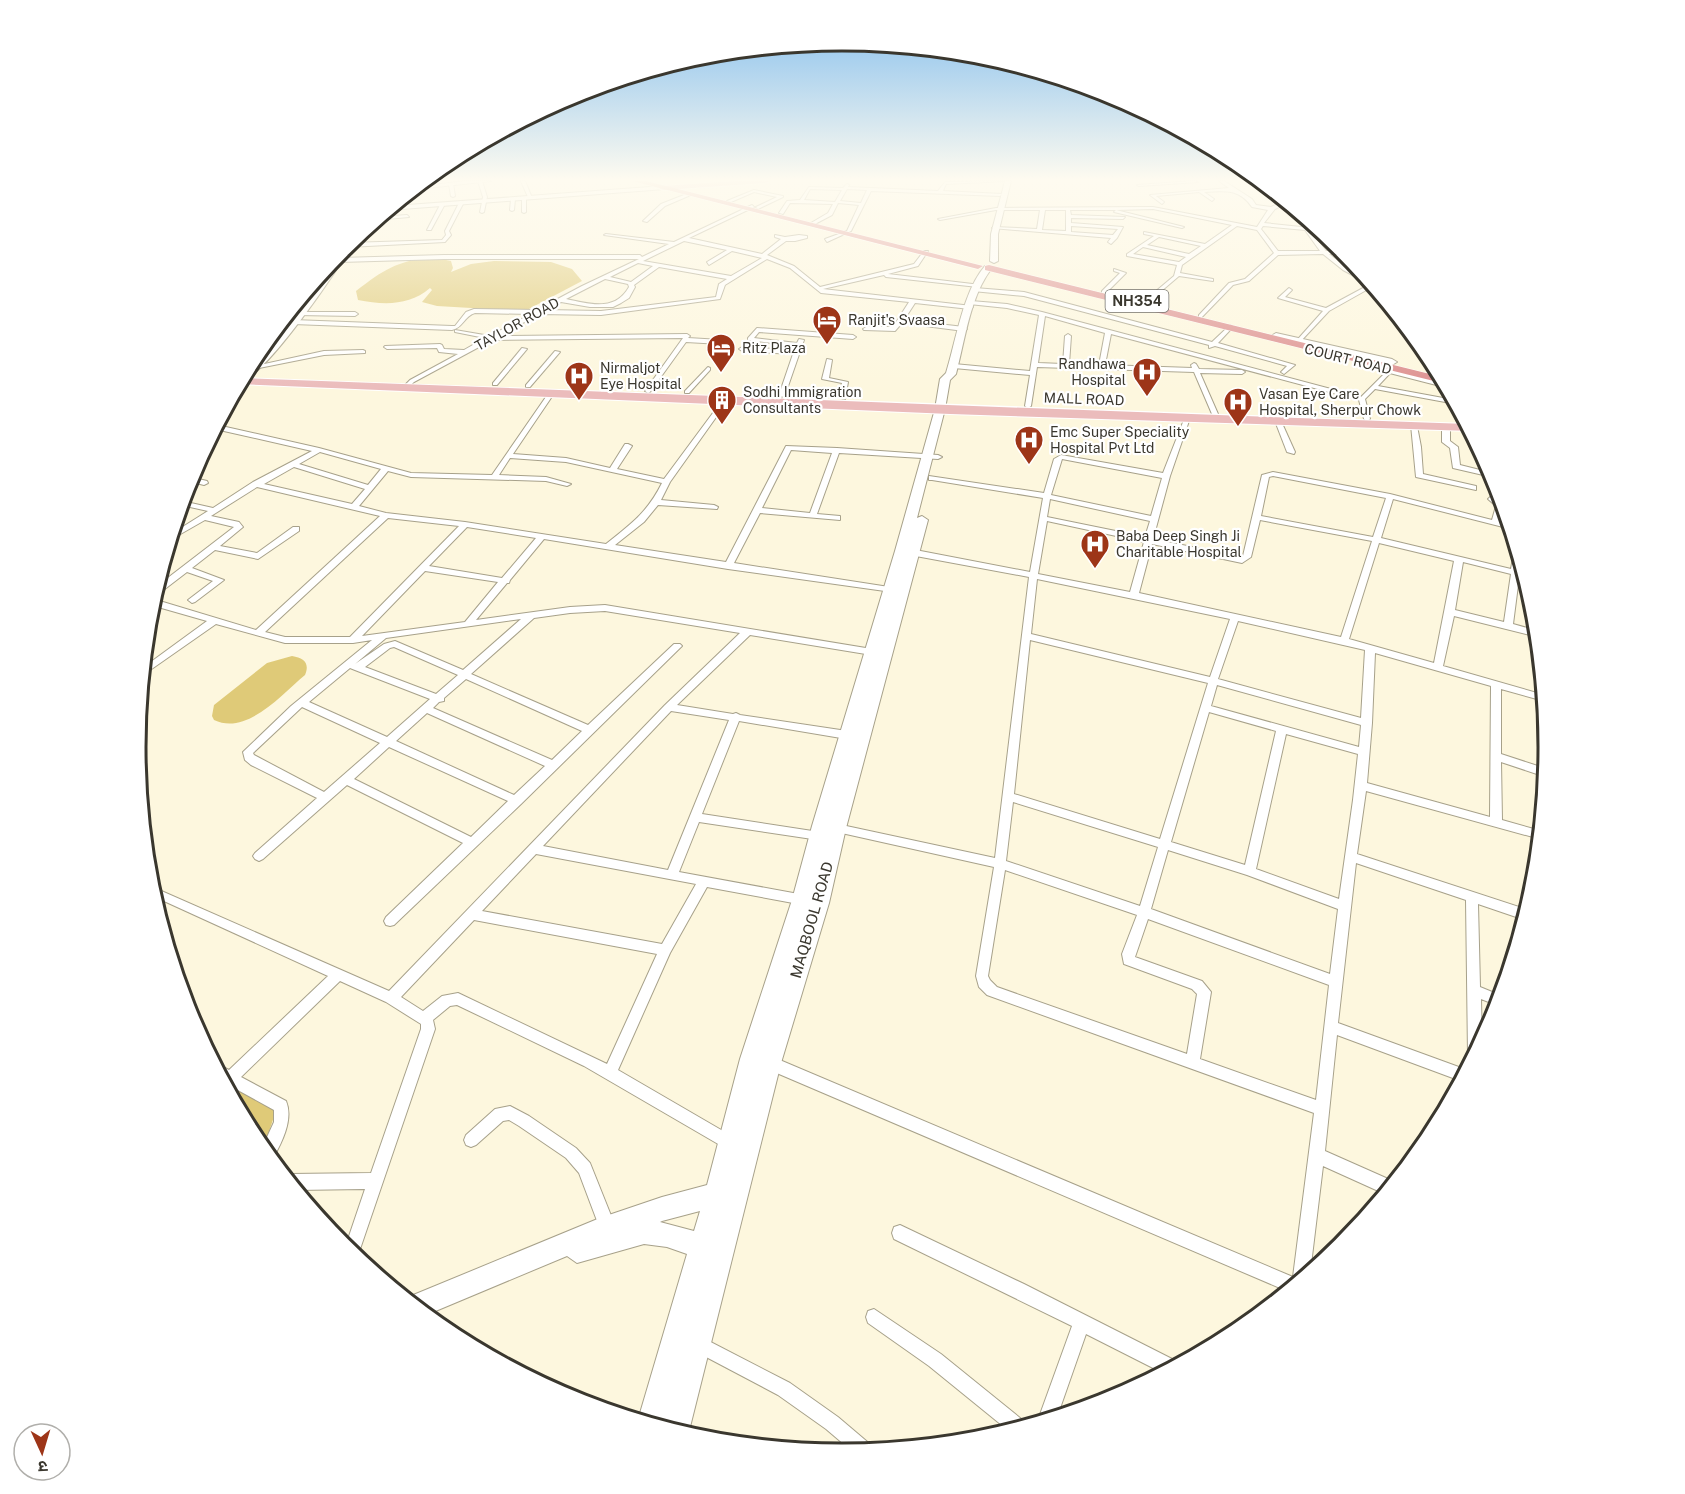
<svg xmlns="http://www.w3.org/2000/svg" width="1685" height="1494" viewBox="0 0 1685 1494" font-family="'Public Sans','Noto Sans Devanagari',sans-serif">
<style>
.green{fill:#dfca78}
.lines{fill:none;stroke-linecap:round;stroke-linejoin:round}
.street-casing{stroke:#a7a18a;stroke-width:2}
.secondary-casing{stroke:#a7a18a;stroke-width:2}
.primary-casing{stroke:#fff;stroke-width:2}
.highway-casing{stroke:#fff;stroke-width:1}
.street{fill:#fff;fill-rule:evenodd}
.secondary{fill:#fff;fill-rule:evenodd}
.primary{fill:#ebbcbc;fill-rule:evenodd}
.highway{fill:#dd9090;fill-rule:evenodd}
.labels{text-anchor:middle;stroke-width:4.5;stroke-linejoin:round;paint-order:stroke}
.shield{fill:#fff;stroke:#75736d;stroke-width:1.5}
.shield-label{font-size:14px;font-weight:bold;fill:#3a372e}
.far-poi-label{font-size:14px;fill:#3a372e;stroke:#fff;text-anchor:start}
.far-street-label{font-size:14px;fill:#3a372e;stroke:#fff}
.street-label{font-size:15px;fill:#3a372e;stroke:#fff}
.rim{fill:none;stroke:#3a372e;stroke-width:3}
</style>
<rect width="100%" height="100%" fill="#fdf7de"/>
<g class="green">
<path d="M431 257 451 261 453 268 451 272 471 264 494 261 551 262 572 269 582 281 525 311 437 306 422 302 432 290 430 288C409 306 384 305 358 300L356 291C385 269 395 262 431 257Z"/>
<path d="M292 656C304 658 310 663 305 675 282 694 247 736 214 720L212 716 214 705 267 663Z"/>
<polygon points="225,1082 277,1108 263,1149 255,1139"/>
</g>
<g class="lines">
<g class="street-casing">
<g id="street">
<polygon points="478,181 482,181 487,197 484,212 482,213 480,212 483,197"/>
<polygon points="521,181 525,181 532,198 528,197"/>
<path d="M1006 181 946 184 943 191 1002 194 1000 196 871 191 851 231 827 242 825 239 847 231 859 205 838 203 832 215 813 225 811 223 828 213 833 204 790 203 783 214 779 213 787 201 800 200 809 187 843 188 847 184 849 185 848 187 938 191 945 182ZM810 189 842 190 835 202 804 200ZM847 189 867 190 861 203 840 201Z"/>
<polygon points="1194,181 1198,182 1139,186 1137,185"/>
<path d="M1219 181H1224L1252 199 1256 205 1271 207 1285 201 1288 203 1275 209 1264 223 1320 229 1323 232 1310 231 1326 251 1345 250 1347 253 1329 254C1342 265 1366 276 1375 287L1343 270 1323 254 1278 255 1249 281 1233 285 1201 318 1199 317V315L1229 283 1245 279 1274 253 1257 230 1237 226 1182 265 1180 273 1213 279V281L1179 276 1145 305 1142 303 1143 302 1174 276 1177 265 1127 256V254L1154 236 1144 234V232L1205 244 1232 225 1153 209 1116 210 1184 227 1182 228 1114 212 1116 210H1070L1071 215 1125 217 1123 219 1071 218V223L1123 227 1117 238 1111 244 1108 242 1111 238 992 228 994 227 1037 229 1040 210H996L940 220 938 219 996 208 1153 207 1257 227 1268 210 1252 207C1239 188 1225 191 1204 192L1214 199 1212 201 1199 192 1156 196 1164 202 1162 204 1150 195 1229 188ZM1045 210H1066V231L1042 230ZM1071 226 1118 229 1113 235 1071 232ZM1263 226 1305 230 1320 251H1278L1261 229ZM1159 237 1201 246 1189 254 1147 245ZM1143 247 1186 257 1179 262 1133 254Z"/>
<polygon points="1254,181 1259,181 1272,190 1269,190"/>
<polygon points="451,183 453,184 455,196 453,197 451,196 449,184"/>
<polygon points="754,190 783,196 783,197 758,209 756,207 777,197 754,192 731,202 727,201"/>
<polygon points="689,193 693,194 665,206 647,222 643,221 661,204"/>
<polygon points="524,197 526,198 526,212 524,213 522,212 522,198"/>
<polygon points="513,198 515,199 514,210 512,211 510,210 511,199"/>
<polygon points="460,201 464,202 449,231 451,235 445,242 348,247 346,245 348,243 442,240 446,235 445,231"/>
<polygon points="441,203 445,204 431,230 427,230"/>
<path d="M752 205 754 207 689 238 762 254 781 239 775 237V235L785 237 799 235 807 236V238L795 241H786L767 255 794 266 820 287 914 264 924 251H928L918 266 888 274 981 285 978 287 886 277 884 275 823 289 972 306 973 307 970 309 915 303 904 320 964 327 967 329 964 331 902 323 895 331 864 330 863 329 866 327H893L909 302 821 293 790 268 767 259 725 285 720 299 601 315 539 314 499 336 687 334 690 336 688 338 721 340 724 342 721 344 686 342 650 392 648 393 645 391 683 338 492 340 414 382 406 389 403 387 410 380 458 354 439 352 437 348 387 349 384 347 385 346 440 344 442 345 444 349 464 350 485 338 455 332V330L490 336 531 314 475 313C464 316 463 328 452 330L293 324 290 322 293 320 452 326H455L466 312 474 309 537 310 582 286 639 259H444L340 262 337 260 340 258 444 255H640L642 257 669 244 604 235 606 234 674 242ZM684 241 727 250 707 262 709 265 732 251 762 258 731 276 643 261ZM638 263 653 266 631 282 610 277ZM659 267 727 279 719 284 716 297 601 311 545 310 561 302 590 307H613L621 303 629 298 635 287 634 285ZM605 279 628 284 629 287C615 312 590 304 566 299Z"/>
<polygon points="407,215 409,217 376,220 379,217"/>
<polygon points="1114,269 1126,273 1106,293 1102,293 1102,291 1120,273 1114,271"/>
<polygon points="1365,287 1370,288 1329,311 1300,342 1298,341 1298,339 1323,311 1278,298 1289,288 1292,290 1285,297 1326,308"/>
<polygon points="975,288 1024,292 1212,342 1230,325 1233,327 1218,343 1295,365 1284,374 1281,372 1287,366 1215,346 1209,348 1209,345 1024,296 973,291 972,290"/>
<path d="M971 301 1007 304 1042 312 1361 397 1390 368 1393 370 1378 386 1454 400 1456 404 1375 389 1365 399 1370 419 1367 421 1364 419 1359 400 1111 334 1105 365 1192 368 1191 365 1194 363 1196 364 1199 369 1242 370 1245 372 1242 374 1200 373 1218 414 1215 416 1212 414 1194 372 1037 367 1031 406 1028 408 1025 406 1030 375 954 368 951 366 954 364 1030 371 1039 315 1007 308 969 304 968 303ZM1045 316 1105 333 1099 365 1069 364 1071 336 1068 334 1065 336 1063 364 1038 363Z"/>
<polygon points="299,312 355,312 358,314 355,316 297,315 297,313"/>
<polygon points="757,328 853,335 856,337 853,339 759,332 754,338 797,343 799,339 804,340 785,395 782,397 779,395 793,354 742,351 739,349 742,347 794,350 796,346 748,340 748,338"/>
<polygon points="522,348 527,349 497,385 493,385 493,383"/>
<polygon points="363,350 365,351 365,353 324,355 254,369 251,367 324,351"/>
<polygon points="555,351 560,352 530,387 526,387 526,385"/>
<polygon points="827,359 832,360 829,378 848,382 845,399 840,398 842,383 822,379"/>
<polygon points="708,367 710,368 710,370 689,393 685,393 685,391"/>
<path d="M552 390 555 392 513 454 566 458 610 468 625 444H628L632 446 617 469 664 479 724 398 729 399 670 482 661 500 714 505 718 507 717 509 658 505 644 522 615 545 726 562 786 446 837 448 938 455 942 457 938 459 839 453 817 514 840 516V520L760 513 734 563 889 587 892 588V592L728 569 544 539 510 580 509 583H507L476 620 570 607 605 605 878 650 883 653 878 656 750 635 677 705 733 714 736 713 740 715 847 731 852 735 847 739 739 721 702 814 819 832 823 833 825 836 823 839 819 840 699 822 679 872 804 895 808 896 810 900 808 904 804 905 707 887 670 953 618 1070 735 1138 737 1143 735 1148 730 1150 725 1148 584 1066 457 1005 450 1006 433 1020 435 1029 357 1258 345 1248 365 1189 296 1190 285 1176 290 1174 371 1173 421 1029V1024L386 1002 340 981 241 1077 286 1101C294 1120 281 1144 272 1160L262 1148 274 1122V1110L225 1083 216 1067 219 1065 229 1070 328 976 153 896 150 886 389 991 665 705 740 633 605 611 570 613 534 618 471 674 588 725 674 644H680L682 646 521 804 394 925 390 926 386 925 384 921 386 917 463 843 347 785 263 859 259 861 255 859 253 856 255 853 317 798 251 765 245 760 243 752 291 706 372 640 353 643H285L216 624 143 675 144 667 207 621 151 605 153 599 256 630 380 516 257 487 211 516 239 522 243 527 220 546 257 553 293 527H299V531L258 559 215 550 192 568 224 580 195 602 192 603 188 600 213 581 187 572 157 595 154 596 156 587 234 527 205 520 170 540 173 533 208 511 181 505 182 501 213 508 253 482 312 451 215 429 217 425 319 448 411 473 492 475 550 391ZM791 450 832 453 810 513 762 508ZM320 452 381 469 368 485 299 464ZM510 458 566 462 662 483C647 513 631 524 606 544L465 522 386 513 359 506 388 471 411 477 546 481 567 486 571 484 546 477 499 475ZM294 467 365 489 352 504 264 484ZM388 518 459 526 350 637H285L265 632ZM467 527 536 538 502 578 429 566ZM425 571 498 582 465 622 362 636ZM521 619 463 670 395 641 384 644 355 664 386 638ZM394 647 458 675 436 694 365 667 390 648ZM350 668 355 670 430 699 387 737 309 702ZM466 679 582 731 552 760 433 708 439 702 444 701V698ZM302 707 380 743 324 792 254 755 253 753ZM671 711 729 720 668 870 543 846ZM427 713 545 766 514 795 396 741ZM389 747 508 801 471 837 354 779ZM536 854 696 884 662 944 482 911ZM474 920 657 954 607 1064 458 993 442 996 423 1011 401 997Z"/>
<path d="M1185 417 1190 418 1170 476 1153 539 1241 557 1243 556 1262 475 1273 472 1390 494 1492 520 1496 506 1488 499 1499 489 1501 495 1497 499 1504 505 1499 522 1510 524 1511 529 1393 499 1381 538 1511 569 1514 552 1517 550 1521 562 1513 624 1538 631V637L1454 616 1443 666 1544 695V701L1501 689V754L1547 769 1546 777 1501 762 1502 820 1541 831 1540 839 1366 791 1357 854 1528 910 1525 920 1478 904 1480 987 1502 996 1499 1006 1481 999 1482 1043 1472 1060 1468 1055 1466 900 1356 863 1338 1023 1467 1070 1461 1081 1337 1035 1325 1151 1395 1182 1385 1194 1323 1166 1310 1273 1287 1291 765 1068 763 1063 765 1058 770 1056 775 1058 1293 1277 1314 1113 987 995 979 987 976 976 994 867 837 832 833 831 831 828 833 825 837 824 995 858 1029 577 905 554 901 551 905 548 1030 572 1043 498 932 480H929V476L1044 493 1054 459 1061 455 1163 473ZM1062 459 1162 478 1151 516 1051 495ZM1273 476 1386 498 1373 537 1261 516 1269 477ZM1050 499 1150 521 1145 537 1047 517ZM1260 520 1372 541 1341 637 1139 593 1152 544 1242 563 1251 557ZM1047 521 1144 542 1130 592 1038 574ZM1379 543 1454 561 1434 663 1349 639ZM1463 562 1511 574 1504 622 1455 610ZM1037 579 1230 619 1210 677 1031 634ZM1238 621 1365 650 1361 718 1218 679ZM1030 640 1208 683 1160 839 1014 794ZM1375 653 1491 686 1490 817 1367 783 1372 723ZM1217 685 1361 725 1359 747 1211 706ZM1209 712 1276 731 1245 865 1171 842ZM1286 734 1358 754 1353 800 1339 899 1256 869ZM1013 802 1158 847 1140 906 1006 861ZM1168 850 1247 875 1338 909 1330 974 1151 909ZM1005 870 1137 915 1122 954 1124 964 1192 989 1197 994 1187 1054 997 987 990 980 988 976ZM1148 919 1329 985 1316 1100 1200 1059 1211 992 1202 981 1135 957Z"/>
<polygon points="1278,419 1281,421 1295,452 1294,454 1287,452 1275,421"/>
<polygon points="1411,425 1417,426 1421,447 1423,474 1476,486 1476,490 1416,477"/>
<polygon points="1446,425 1450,427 1450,441 1458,447 1460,465 1492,473 1492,477 1453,468 1450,448 1442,442 1442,427"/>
<polygon points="190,477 207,481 208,483 204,485 188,481"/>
<polygon points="510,1106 529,1116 576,1148 590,1163 616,1228 614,1234 608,1236 602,1234 579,1173 566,1158 519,1126 509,1120 503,1121 476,1145 471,1147 466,1145 464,1140 466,1135 495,1109"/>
<polygon points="900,1225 1024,1284 1178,1362 1179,1364 1163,1373 1086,1334 1057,1417 1039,1422 1038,1420 1072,1326 894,1239 892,1233 894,1227"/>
<polygon points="874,1309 941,1354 1025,1422 1027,1426 1009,1431 929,1366 868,1323 866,1317 868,1311"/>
<polygon points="697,1335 790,1383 838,1417 871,1445 874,1450 853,1452 826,1429 778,1395 691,1349 689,1343 691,1337"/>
</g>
</g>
<g class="secondary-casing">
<g id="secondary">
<polygon points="466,181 491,181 427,188 424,186"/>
<polygon points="1005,181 1011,181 998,234 998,261 994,263 990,261 991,234"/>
<polygon points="663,186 665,189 389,210 394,206"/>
<path d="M352 241 353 243C340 267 265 377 242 380L249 365 313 293 342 249Z"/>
<path d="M985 266 992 268C970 296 965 340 956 374L950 380 945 409 917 518 922 516 928 520 846 828 829 903 781 1063 688 1435 638 1420 687 1254 667 1247 644 1244 577 1263 567 1256 426 1315 406 1298 600 1218 662 1197 707 1185 740 1059 792 900 812 826 895 551 935 409 940 379 946 373C956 341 963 291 985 266ZM700 1211 694 1231 660 1222 662 1221Z"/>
<polygon points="1276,333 1392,359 1397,362 1392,365 1273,338 1271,336"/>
<polygon points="1378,364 1444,381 1448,388 1374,369 1374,365"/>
</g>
</g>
<g class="primary-casing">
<g id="primary">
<polygon points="735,181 769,181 765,183 663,190 659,188 663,186"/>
<path d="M243 378C651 393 1059 410 1467 424L1471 431 950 414 239 384Z"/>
</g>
</g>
<g class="highway-casing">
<g id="highway">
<polygon points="632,181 646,181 983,266 978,269"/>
<polygon points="989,265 1442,377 1446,384 985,270 985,266"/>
</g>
</g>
<use href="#street" class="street"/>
<use href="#secondary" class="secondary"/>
<use href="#primary" class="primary"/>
<use href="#highway" class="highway"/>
</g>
<linearGradient id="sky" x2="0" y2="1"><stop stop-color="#80bced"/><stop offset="0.46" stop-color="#fefbf0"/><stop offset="1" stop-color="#fefbf0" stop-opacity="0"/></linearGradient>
<rect width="1685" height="390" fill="url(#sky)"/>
<defs>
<g id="hotel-pin" transform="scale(1.5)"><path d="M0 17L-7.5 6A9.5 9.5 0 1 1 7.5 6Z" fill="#9d3518" stroke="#fff"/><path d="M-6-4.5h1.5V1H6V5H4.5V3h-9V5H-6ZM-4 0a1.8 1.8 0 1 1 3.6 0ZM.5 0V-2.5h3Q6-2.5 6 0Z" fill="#fff"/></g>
<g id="hospital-pin" transform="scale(1.5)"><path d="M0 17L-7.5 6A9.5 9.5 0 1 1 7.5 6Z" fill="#9d3518" stroke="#fff"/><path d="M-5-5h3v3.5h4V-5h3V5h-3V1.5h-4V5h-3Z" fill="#fff"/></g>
<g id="building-pin" transform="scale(1.5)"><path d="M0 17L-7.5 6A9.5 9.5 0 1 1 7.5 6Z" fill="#9d3518" stroke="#fff"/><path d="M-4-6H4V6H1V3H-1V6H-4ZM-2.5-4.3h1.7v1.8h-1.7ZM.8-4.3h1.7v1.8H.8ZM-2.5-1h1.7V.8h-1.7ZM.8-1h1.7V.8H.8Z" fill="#fff"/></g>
</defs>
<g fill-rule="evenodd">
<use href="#hotel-pin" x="827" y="320"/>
<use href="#hotel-pin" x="721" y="348"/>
<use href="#hospital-pin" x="1147" y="372"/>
<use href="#hospital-pin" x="579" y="376"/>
<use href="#building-pin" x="722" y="400"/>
<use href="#hospital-pin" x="1238" y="402"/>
<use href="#hospital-pin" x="1029" y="440"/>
<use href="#hospital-pin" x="1095" y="544"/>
</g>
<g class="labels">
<rect class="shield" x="1105.5" y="290" width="63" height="22" rx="4.5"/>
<g class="shield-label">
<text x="1137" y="306">NH354</text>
</g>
<g class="far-poi-label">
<text x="848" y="325">Ranjit's Svaasa</text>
<text x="742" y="353">Ritz Plaza</text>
<text x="1126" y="369" text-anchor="end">Randhawa<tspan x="1126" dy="16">Hospital</tspan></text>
<text x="600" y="373">Nirmaljot<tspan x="600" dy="16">Eye Hospital</tspan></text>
<text x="743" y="397">Sodhi Immigration<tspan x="743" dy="16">Consultants</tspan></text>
<text x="1259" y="399">Vasan Eye Care<tspan x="1259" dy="16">Hospital, Sherpur Chowk</tspan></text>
<text x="1050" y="437">Emc Super Speciality<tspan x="1050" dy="16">Hospital Pvt Ltd</tspan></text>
<text x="1116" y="541">Baba Deep Singh Ji<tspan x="1116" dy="16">Charitable Hospital</tspan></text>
</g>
<g class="far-street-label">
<text transform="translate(517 324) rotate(-29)" y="5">TAYLOR ROAD</text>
<text transform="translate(1348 359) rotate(14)" y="5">COURT ROAD</text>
<text transform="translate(1084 399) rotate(2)" y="5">MALL ROAD</text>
</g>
<g class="street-label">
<text transform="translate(812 920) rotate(-74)" y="5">MAQBOOL ROAD</text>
</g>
</g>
<path d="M0 0H1685V1494H0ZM146 747a696 696 0 1 1 1392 0a696 696 0 1 1-1392 0Z" fill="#fff" fill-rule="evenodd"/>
<path class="rim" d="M146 747a696 696 0 1 1 1392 0a696 696 0 1 1-1392 0Z"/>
<g transform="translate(42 1452) rotate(176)"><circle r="28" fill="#ffffff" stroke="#b0afab" stroke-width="1.5"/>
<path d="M0-4.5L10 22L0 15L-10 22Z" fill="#9d3518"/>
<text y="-9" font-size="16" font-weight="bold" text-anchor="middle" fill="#3a372e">उ</text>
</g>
</svg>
